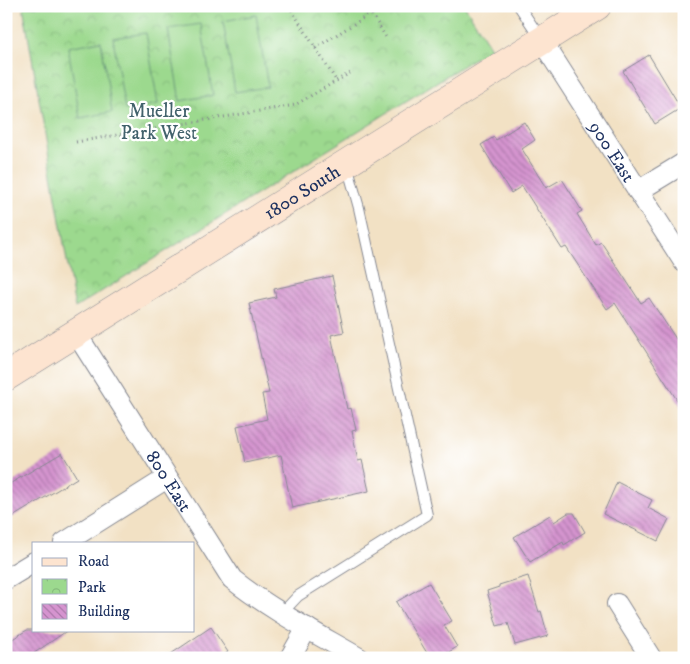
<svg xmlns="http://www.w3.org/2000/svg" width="690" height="664" viewBox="0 0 690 664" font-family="'IM FELL DW Pica',serif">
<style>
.park{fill:url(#park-crowns);stroke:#5c8476}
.garden{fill:#9cd98e;stroke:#5c8476}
.building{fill:url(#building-back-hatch)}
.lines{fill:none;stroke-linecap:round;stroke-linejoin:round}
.lane-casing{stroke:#868891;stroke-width:12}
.street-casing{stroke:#868891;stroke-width:22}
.secondary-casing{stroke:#868891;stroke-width:29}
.path{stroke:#868891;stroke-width:3;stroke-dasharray:1 4;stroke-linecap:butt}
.lane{stroke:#fff;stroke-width:10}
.street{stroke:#fff;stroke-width:20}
.secondary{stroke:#fde4d0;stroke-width:28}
.labels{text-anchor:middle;stroke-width:4.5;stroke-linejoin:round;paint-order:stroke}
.park-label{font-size:19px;fill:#42626c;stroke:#fff}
.street-label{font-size:19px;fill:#1b2f5e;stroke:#fff}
</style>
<defs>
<pattern id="park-crowns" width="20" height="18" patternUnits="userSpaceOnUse" patternTransform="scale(1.25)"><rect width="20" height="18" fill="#9cd98e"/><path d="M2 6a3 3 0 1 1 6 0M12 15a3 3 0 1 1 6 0" fill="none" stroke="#86bb7d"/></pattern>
<pattern id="building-back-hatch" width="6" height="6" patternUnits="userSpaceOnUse" patternTransform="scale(1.25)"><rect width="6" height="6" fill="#d594cf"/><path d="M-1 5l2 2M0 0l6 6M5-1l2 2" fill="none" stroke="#ac79ab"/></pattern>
</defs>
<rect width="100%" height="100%" fill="#fff"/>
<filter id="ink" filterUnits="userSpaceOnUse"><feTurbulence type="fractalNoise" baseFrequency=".02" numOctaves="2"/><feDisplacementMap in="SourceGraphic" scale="10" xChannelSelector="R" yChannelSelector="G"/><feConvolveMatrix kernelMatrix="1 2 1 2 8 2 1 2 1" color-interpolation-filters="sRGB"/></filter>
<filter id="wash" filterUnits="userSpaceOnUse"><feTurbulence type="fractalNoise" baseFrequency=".0096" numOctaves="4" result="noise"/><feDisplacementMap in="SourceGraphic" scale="20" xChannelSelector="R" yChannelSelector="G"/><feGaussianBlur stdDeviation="1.12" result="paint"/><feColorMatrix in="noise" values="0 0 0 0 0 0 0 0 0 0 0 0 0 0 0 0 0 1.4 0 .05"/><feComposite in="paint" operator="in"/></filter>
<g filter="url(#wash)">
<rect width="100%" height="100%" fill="#f2e1c4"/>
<polygon class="park" points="23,6 465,6 491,48 75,308"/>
<g class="garden">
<polygon points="256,15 268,87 235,92 223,21"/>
<polygon points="201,24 213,95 180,101 168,29"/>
<polygon points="146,33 158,104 125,110 113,38"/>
<polygon points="101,41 112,112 80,118 68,47"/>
</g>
<g id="blocks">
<g class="building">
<polygon points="649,55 681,108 655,124 623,71"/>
<polygon points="524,122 535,140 522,149 546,188 562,179 582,211 577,214 596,245 601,242 641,303 649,298 684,351 684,411 615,303 607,309 566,247 562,249 522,186 511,193 481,145 494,137 496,140"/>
<polygon points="332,276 344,332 331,335 347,409 351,408 356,430 352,431 358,461 362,460 369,491 292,508 281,455 245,463 237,426 267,419 262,394 269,393 249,303 276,297 274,289"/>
<polygon points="62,453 77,478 6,521 6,486"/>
<polygon points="617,482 652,500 648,508 669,519 658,541 603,514"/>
<polygon points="568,513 574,513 585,532 564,545 563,542 530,562 514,537 550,515 554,522"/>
<polygon points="528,576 539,612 541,611 548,636 515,645 508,623 497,626 487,591 499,587 499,585"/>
<polygon points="429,583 452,621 444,625 457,647 439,658 430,658 396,602"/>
<polygon points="211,627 228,652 219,658 165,658"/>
<polygon points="27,630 68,630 27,658 6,658 6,643"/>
</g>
</g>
</g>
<g filter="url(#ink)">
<use href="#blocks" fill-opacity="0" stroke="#868891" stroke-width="1"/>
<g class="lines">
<g class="lane-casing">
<g id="lane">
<polyline points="519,6 541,39"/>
<polyline points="282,613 298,596 427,515 359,208 347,165"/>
</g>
</g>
<g class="street-casing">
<g id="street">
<path id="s1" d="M542 41 684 262"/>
<polyline points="638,191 684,163"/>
<path id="s2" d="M76 333 232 579C271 610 316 633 359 658"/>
<polyline points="64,543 167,478"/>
<polyline points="6,579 34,562"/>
<polyline points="617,604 651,658"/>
<polyline points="290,658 307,628"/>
</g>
</g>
<g class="secondary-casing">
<g id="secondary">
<path id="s3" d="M6 377 597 6"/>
</g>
</g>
<g class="path">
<polyline points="289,6 337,82"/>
<polyline points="367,6 387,39"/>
<polyline points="315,48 383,6"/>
<polyline points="76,142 295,105 350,73"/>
</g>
<use href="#lane" class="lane"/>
<use href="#street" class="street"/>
<use href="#secondary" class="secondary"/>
</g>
</g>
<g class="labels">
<g class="park-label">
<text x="159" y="117">Mueller<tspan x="159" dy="22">Park West</tspan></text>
</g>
<g class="street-label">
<text dy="7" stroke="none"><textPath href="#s1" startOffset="131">900 East</textPath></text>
<text dy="7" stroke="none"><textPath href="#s3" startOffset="349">1800 South</textPath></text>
<text dy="7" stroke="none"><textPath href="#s2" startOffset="175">800 East</textPath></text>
</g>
</g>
<rect width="690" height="664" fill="none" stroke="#fff" stroke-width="25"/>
<rect x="32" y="542" width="162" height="90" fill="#ffffff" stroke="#a4acbf"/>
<rect x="42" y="558" width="25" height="8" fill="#fde4d0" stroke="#a4acbf"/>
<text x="78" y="566" font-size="15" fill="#1b2f5e">Road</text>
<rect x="42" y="579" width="25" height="15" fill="url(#park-crowns)" stroke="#a4acbf"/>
<text x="78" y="592" font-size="15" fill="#1b2f5e">Park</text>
<rect x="42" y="604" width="25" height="15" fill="url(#building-back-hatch)" stroke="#a4acbf"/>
<text x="78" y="616" font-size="15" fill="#1b2f5e">Building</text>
</svg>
